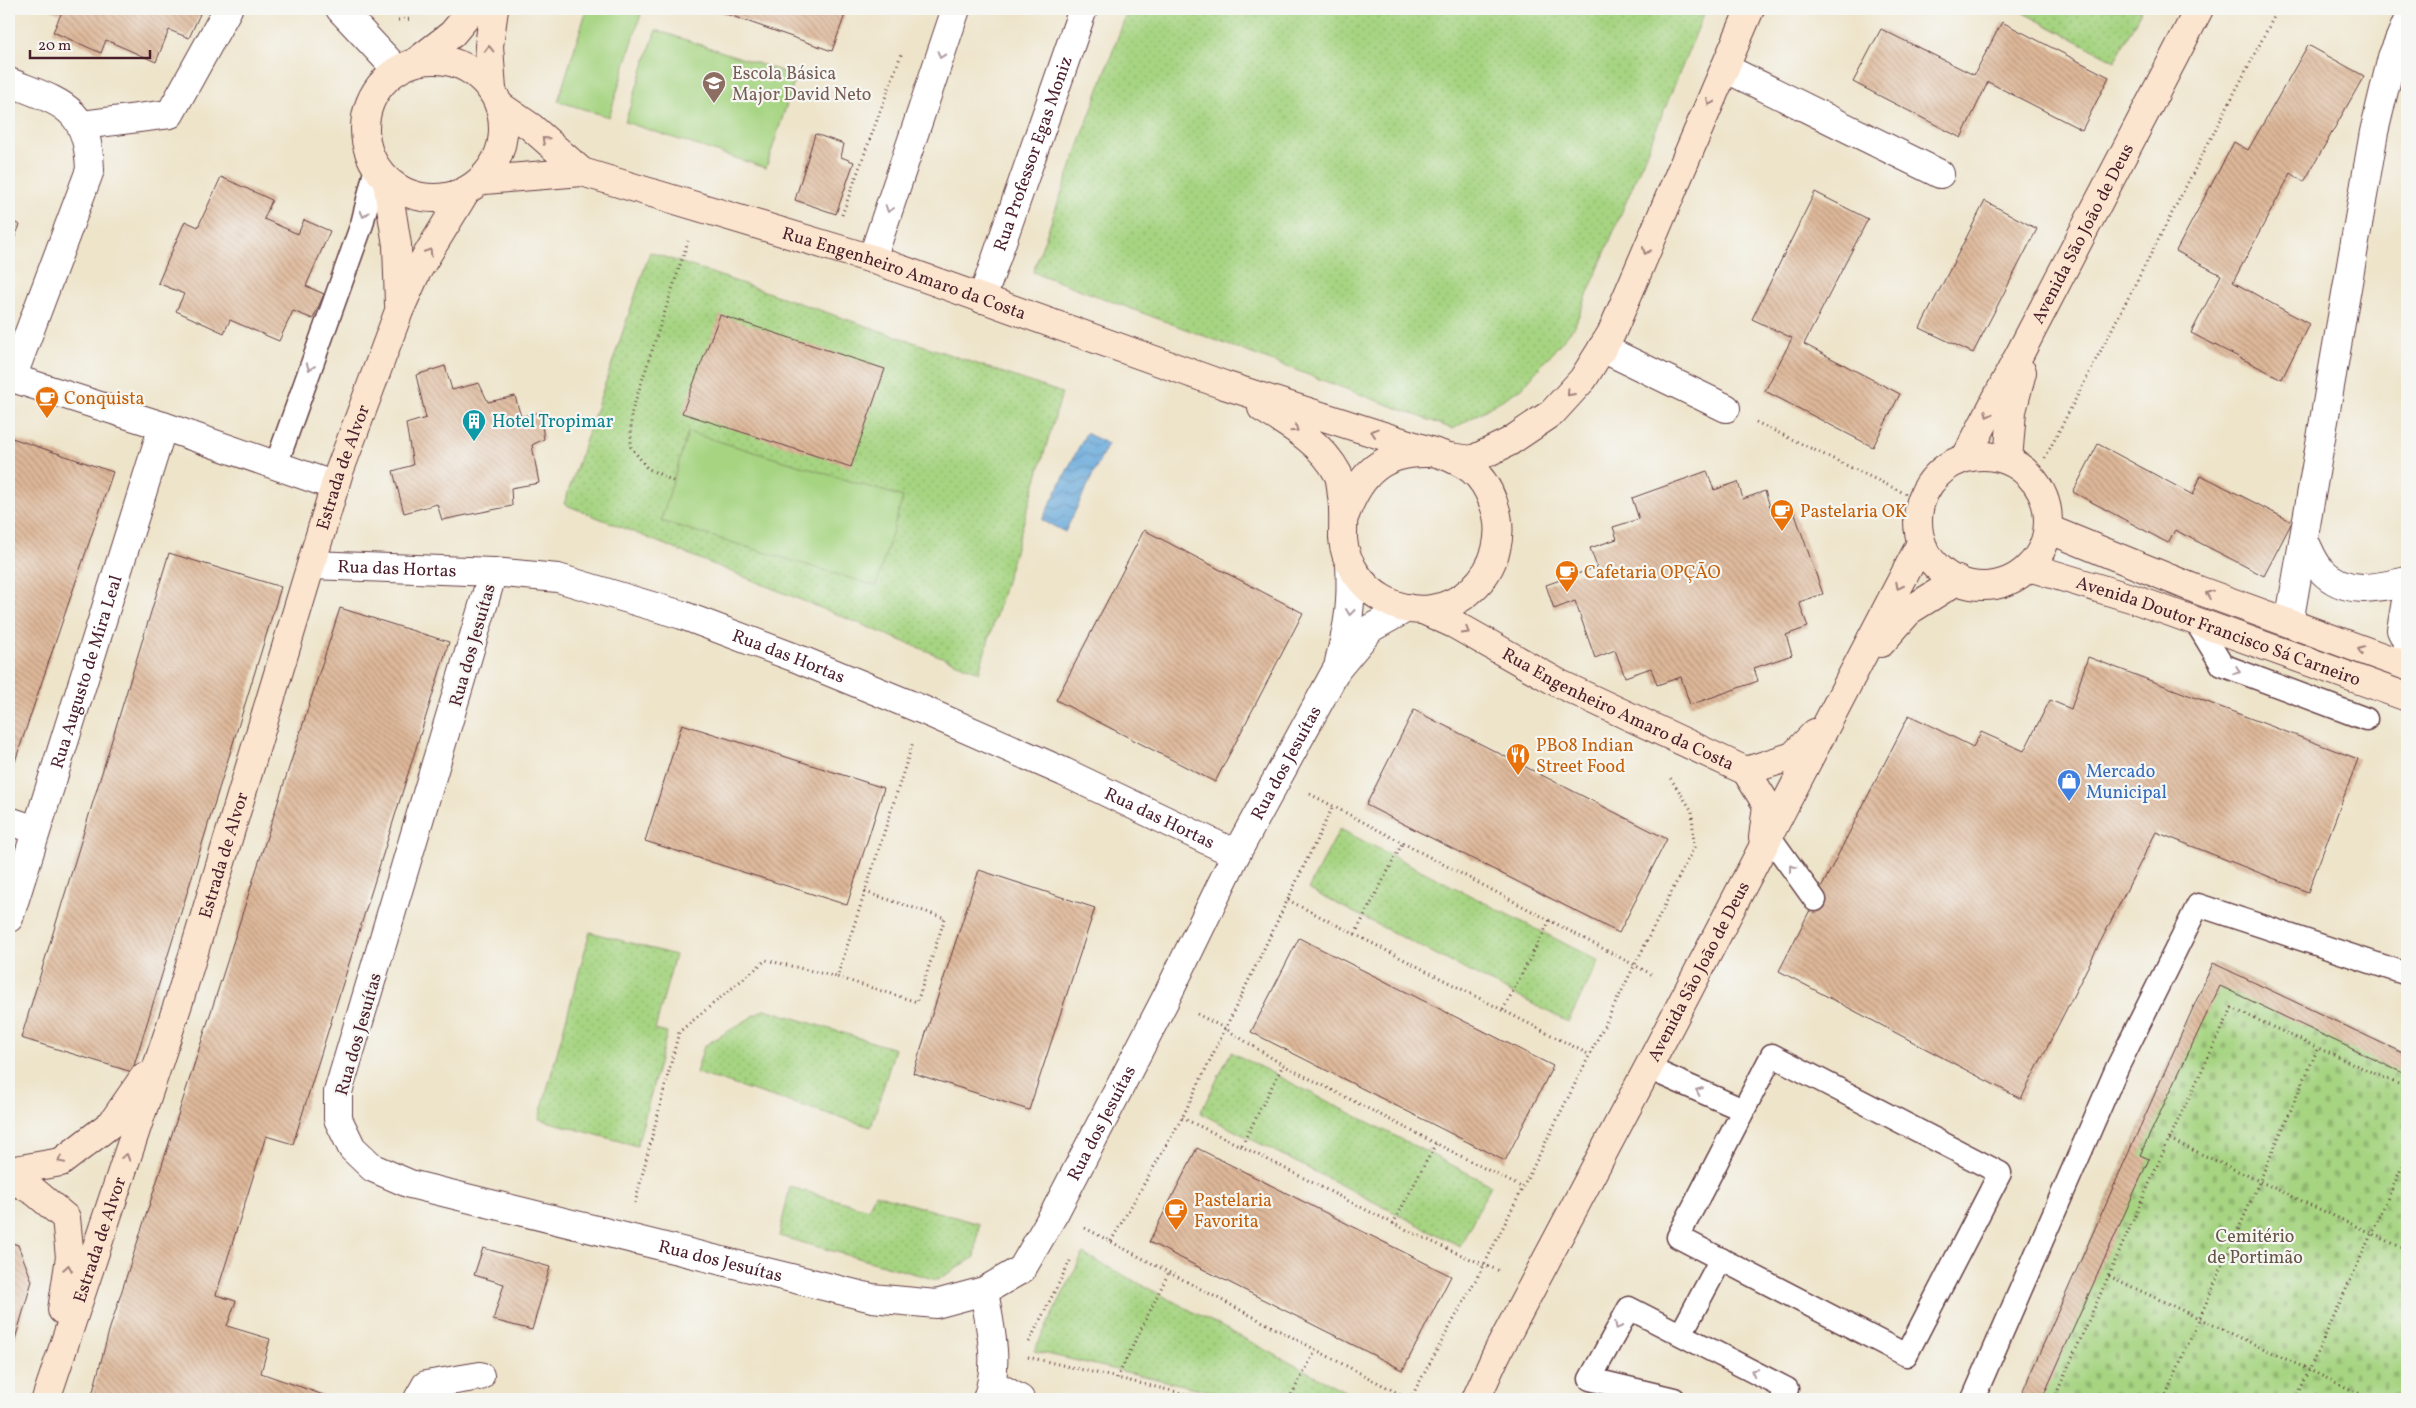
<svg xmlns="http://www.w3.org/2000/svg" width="2416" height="1408" viewBox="0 0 2416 1408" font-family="Vollkorn,serif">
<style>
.green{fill:url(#green-dots);stroke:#787a56}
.cemetery{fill:url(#cemetery-stones);stroke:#787a56}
.pitch{fill:#a6d481;stroke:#787a56}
.water{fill:url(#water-waves);stroke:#586482}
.building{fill:url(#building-back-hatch)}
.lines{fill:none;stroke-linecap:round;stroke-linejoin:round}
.lane-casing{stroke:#633d43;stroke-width:25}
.street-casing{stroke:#633d43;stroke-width:30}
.secondary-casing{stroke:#633d43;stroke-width:30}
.path{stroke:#633d43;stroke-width:3;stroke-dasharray:1 4;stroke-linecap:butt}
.lane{stroke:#fff;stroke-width:22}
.street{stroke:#fff;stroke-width:28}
.secondary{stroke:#fce5cf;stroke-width:28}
.oneway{stroke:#a3827d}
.oneway2{stroke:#ae9aa0}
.labels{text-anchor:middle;stroke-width:4.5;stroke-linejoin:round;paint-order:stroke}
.education-label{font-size:18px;fill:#785e54;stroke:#f6f6f2;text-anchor:start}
.street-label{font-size:18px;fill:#4a1f2b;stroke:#f6f6f2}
.food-label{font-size:18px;fill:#c56008;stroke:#f6f6f2;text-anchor:start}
.culture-label{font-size:18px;fill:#0d838f;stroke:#f6f6f2;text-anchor:start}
.shop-label{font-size:18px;fill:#366cbe;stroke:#f6f6f2;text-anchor:start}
.park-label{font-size:18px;fill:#665545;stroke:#f6f6f2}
</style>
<defs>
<pattern id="green-dots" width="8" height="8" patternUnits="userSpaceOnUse" patternTransform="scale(1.25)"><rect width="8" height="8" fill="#a6d481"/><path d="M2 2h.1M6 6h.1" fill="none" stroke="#90b670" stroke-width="1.8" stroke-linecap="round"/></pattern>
<pattern id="cemetery-stones" width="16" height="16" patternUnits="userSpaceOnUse" patternTransform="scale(1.25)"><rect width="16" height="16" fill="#a6d481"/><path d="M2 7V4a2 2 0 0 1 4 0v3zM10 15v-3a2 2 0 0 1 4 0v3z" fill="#90b670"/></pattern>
<pattern id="water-waves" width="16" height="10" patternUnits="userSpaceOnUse" patternTransform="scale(1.25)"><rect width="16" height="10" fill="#66a8da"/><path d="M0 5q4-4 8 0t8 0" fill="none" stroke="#5688b1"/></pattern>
<pattern id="building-back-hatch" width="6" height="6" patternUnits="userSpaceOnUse" patternTransform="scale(1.25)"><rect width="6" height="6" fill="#deb899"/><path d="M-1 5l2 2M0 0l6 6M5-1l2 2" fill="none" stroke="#b6957d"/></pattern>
</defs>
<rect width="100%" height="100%" fill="#f6f6f2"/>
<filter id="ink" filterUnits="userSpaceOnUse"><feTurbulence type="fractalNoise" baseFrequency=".02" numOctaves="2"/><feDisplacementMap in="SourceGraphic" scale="10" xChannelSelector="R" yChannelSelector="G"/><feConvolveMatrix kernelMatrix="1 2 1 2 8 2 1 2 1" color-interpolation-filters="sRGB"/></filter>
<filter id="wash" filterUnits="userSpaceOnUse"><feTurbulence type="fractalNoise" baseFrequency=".0096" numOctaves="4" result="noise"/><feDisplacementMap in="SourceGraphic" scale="20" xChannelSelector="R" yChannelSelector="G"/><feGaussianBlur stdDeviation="1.12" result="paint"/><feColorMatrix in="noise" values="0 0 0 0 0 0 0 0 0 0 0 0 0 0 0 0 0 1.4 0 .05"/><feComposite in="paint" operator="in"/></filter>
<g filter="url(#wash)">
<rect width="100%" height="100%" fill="#eee4ca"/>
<g class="green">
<polygon points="1128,9 1706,9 1574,327 1522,388 1453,429 1033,272"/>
<polygon points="2016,9 2142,9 2115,61"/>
<polygon points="650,252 1062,393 979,672 564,504"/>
<polygon points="1340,829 1599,961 1568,1022 1308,889"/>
<polygon points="590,932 675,955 655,1030 667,1033 637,1146 539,1119"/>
<polygon points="765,1009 895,1049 871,1127 696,1073 704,1046"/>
<polygon points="1231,1052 1491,1185 1460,1246 1200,1113"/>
<polygon points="790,1187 868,1209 875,1194 979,1224 975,1257 937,1280 779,1236"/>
<polygon points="1083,1254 1350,1394 1347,1399 1244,1399 1034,1351"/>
</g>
<polygon class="cemetery" points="2213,963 2407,1055 2407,1399 2019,1399"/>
<g class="pitch">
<polygon points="587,9 623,9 641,14 609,117 558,101"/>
<polygon points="656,30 796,76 766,168 625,122"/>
<polygon points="688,432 903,497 876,586 661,521"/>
</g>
<polygon class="water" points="1086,433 1108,444 1065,532 1042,520"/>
<g id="blocks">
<g class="building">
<polygon points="48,9 189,9 200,14 189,38 169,30 156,62 106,40 101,53 53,32 61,14"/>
<polygon points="712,9 847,9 832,51"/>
<polygon points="2002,22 2109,77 2082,130 1988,82 1961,138 1853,82 1881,29 1974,75"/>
<polygon points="2308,45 2364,76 2304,182 2291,173 2233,282 2309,324 2282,379 2191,333 2221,275 2176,251 2234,142 2248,150"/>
<polygon points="815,134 844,144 841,157 854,162 836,214 795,200"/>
<polygon points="221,177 272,200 264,219 298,234 304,220 330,231 306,286 324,294 313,319 293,311 279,341 230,320 224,333 176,311 184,294 158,283 185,221 198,227"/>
<polygon points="1815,192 1868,219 1804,344 1900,394 1873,447 1765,391 1792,338 1752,319"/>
<polygon points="1985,201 2037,229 1973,353 1920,328"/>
<polygon points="9,220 20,225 9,251"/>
<polygon points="720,315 885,369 851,467 682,413"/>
<polygon points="445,366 452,390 479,383 488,402 515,396 521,417 540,412 544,439 532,445 539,483 511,488 512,506 442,520 437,504 404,513 393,471 413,465 406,424 426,418 416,375"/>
<polygon points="9,437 113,472 9,779"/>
<polygon points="2098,444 2193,495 2201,475 2292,522 2264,576 2175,530 2168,543 2073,492"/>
<polygon points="1707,471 1714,490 1738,482 1743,499 1765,491 1772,513 1792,506 1823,594 1799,602 1808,627 1786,635 1792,655 1754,668 1758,681 1690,705 1681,677 1657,685 1651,668 1625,677 1615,650 1595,658 1575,601 1554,609 1546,585 1597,567 1590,548 1617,539 1613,527 1639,519 1632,498"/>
<polygon points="1144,530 1303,613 1215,782 1056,700"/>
<polygon points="169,553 281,587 132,1072 21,1038"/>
<polygon points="340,608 449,642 293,1144 266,1136 216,1295 236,1301 227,1326 270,1339 261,1373 335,1399 91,1399 109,1331"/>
<polygon points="2088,657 2358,759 2308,892 2156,832 2021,1099 1779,971 1909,715 1973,747 1981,732 2024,751 2050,700 2071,709"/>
<polygon points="1414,710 1667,839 1619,933 1366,805"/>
<polygon points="682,724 884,788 847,905 645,841"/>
<polygon points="979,870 1095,908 1029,1110 913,1073"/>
<polygon points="1299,938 1553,1066 1505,1161 1251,1032"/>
<polygon points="2213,963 2407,1055 2407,1075 2220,986 2140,1155 2149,1159 2042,1399 2019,1399"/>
<polygon points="1197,1148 1451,1276 1403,1370 1149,1242"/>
<polygon points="9,1242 18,1245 32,1281 9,1360"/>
<polygon points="483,1248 550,1267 532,1330 493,1320 504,1284 474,1275"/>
</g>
</g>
</g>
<g filter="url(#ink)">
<use href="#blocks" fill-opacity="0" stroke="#633d43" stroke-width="1"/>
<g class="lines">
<g class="lane-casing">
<g id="lane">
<polyline points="276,465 362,224 376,167"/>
<polyline points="2196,622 2222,665 2366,719"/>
<polyline points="1769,836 1815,900"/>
<polygon points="1772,1055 2000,1173 1906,1355 1678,1237"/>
<polyline points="1648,1068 1743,1110"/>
<polyline points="1681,1334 1721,1259"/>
<polyline points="1674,1399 1590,1379 1629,1308 1787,1389 1782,1399"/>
<polyline points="1973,1399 2117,1068 2198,905 2407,974"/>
</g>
</g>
<g class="street-casing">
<g id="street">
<polyline points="340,9 397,70"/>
<polyline points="1725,68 1940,174"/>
<path d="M9 82C61 103 88 106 90 170L12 378 163 426 335 486"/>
<polyline points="82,125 170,114 228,9"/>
<polyline points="872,259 956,9"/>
<path id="s1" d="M982 299 1083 9"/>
<polyline points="1602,348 1726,408"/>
<path d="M2304 540C2309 549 2313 562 2321 570 2346 596 2376 588 2407 581"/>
<path id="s2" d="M312 565 493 572 558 578 682 615 801 660 923 710 1064 772 1236 854"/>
<path id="s3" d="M493 572 338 1092V1119L352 1148 373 1168 410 1184 872 1298 936 1304 984 1291 1022 1269 1055 1212 1166 998 1236 854 1337 669 1371 628 1407 608"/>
<polyline points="2407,595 2401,630 2407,642"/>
<polyline points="2289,623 2374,132 2392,57 2407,22"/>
<path d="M1339 662C1349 623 1352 603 1350 563"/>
<polyline points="9,821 36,830"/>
<path id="s4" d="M9 918 163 426"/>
<path d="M984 1291C990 1327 1000 1364 987 1399"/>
<polyline points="993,1384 1020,1399"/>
<polyline points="418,1399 426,1385 480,1376"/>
</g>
</g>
<g class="secondary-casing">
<g id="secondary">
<circle cx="434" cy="129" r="69"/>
<polyline points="417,61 452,34 473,9"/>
<polyline points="492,90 489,46 494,9"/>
<polyline points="499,105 531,127 582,172"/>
<path id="s5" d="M484 180 582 172 872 259 1224 385 1449 457 1472 460 1509 442 1552 413 1583 379 1611 334 1750 9"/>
<polyline points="387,182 397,245 399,304"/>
<path d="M1262 408C1290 425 1322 443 1338 474 1341 480 1341 490 1342 496 1344 511 1343 523 1343 538 1344 562 1362 587 1383 599 1447 637 1519 568 1493 502 1489 491 1482 478 1472 470 1466 465 1457 461 1449 457"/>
<circle cx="1983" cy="521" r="65"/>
<path id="s6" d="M1966 457 2199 9"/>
<polyline points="2008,460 2012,411 2022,372"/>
<path d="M1345 515C1360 474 1382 452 1427 453"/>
<polyline points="2048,529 2198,590 2407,666"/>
<path id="s7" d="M2029 567 2134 599 2407 697"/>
<path id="s8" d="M1423 610 1454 624 1560 684 1746 771 1793 756 1815 733"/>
<polyline points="1881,643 1910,610 1958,580"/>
<polyline points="1746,771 1767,805 1763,838"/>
<polyline points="9,1171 61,1162 112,1123 144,1077"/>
<polyline points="9,1177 35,1192 66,1218 70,1257 62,1310"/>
<path id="s9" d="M46 1399 180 998 339 472 399 311 416 273 466 191"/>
<path id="s10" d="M1476 1399 1496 1355 1648 1068 1921 543"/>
</g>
</g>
<g class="path">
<polyline points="398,20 412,19"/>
<polyline points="842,215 902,52"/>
<polyline points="1756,422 1921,501"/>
<polyline points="2045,458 2278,9"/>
<polyline points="673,481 647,468 631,447 631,414 688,241"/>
<polyline points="1310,794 1655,976"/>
<polyline points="865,892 837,977 917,1002 945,918 865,892 913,742"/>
<polyline points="1288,900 1590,1055"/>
<polyline points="1355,934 1403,842"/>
<polyline points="1503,1010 1550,920"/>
<polyline points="1197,1014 1226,1029 1283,1065 1523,1188"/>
<path d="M1182 1118C1289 1167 1391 1228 1500 1271"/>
<polyline points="2169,1139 2232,1008 2318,1048"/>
<polyline points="1242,1145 1283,1065"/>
<polyline points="635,1203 679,1032 766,960 837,977"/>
<polyline points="1393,1224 1436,1143"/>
<polyline points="1085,1228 1409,1399"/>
<polyline points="1111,1241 1182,1118 1333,806"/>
<polyline points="2109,1276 2371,1399"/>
<polyline points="1029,1342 1071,1259"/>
<polyline points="1028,1357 1207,1399"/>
<polyline points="1117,1378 1169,1272"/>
<polyline points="1289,1399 1316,1350"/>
<polyline points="1410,1399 1484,1265 1694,847 1692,811 1669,776"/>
<polyline points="2054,1399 2169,1139 2407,1250"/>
<polyline points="2164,1399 2318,1048 2407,1088"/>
<polyline points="2296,1399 2407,1156"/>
</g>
<use href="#lane" class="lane"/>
<use href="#street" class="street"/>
<use href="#secondary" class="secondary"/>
</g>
<defs><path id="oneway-chevron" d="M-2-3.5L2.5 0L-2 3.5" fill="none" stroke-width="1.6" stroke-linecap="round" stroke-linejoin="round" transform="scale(1.25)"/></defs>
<g class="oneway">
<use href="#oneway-chevron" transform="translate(489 49) rotate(-91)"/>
<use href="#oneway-chevron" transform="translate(1710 102) rotate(113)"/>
<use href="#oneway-chevron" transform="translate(545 140) rotate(-138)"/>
<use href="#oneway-chevron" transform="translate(1646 251) rotate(113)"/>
<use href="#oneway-chevron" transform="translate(429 252) rotate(-58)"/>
<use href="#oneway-chevron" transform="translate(1570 393) rotate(132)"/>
<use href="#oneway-chevron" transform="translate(1988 414) rotate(117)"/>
<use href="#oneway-chevron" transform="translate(1295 429) rotate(35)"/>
<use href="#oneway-chevron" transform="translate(1374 432) rotate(-162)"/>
<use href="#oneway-chevron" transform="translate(1899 586) rotate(117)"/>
<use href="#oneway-chevron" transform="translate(2209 594) rotate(-160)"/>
<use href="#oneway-chevron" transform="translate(1466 631) rotate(30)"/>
<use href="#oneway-chevron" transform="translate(2361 650) rotate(-160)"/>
<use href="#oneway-chevron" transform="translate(126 1157) rotate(-72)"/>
<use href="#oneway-chevron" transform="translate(61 1160) rotate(154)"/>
<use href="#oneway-chevron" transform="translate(68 1268) rotate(-81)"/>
</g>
<g class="oneway2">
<use href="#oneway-chevron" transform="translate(941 55) rotate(109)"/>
<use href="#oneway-chevron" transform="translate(889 209) rotate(109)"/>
<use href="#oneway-chevron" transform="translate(364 214) rotate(104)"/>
<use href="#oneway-chevron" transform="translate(310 367) rotate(110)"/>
<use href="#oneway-chevron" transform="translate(1350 612) rotate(96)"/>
<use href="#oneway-chevron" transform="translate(2237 671) rotate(22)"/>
<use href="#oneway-chevron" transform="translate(1792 868) rotate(-126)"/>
<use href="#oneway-chevron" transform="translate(1699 1091) rotate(-156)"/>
<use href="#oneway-chevron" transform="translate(1618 1326) rotate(118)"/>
<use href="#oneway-chevron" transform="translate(1754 1372) rotate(-153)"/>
</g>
</g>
<defs>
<g id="school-pin" transform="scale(1.25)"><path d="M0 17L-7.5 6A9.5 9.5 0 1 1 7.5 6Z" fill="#8d6e63" stroke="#f6f6f2"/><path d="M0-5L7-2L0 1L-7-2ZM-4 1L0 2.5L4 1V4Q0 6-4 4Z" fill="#fff"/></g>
<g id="cafe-pin" transform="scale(1.25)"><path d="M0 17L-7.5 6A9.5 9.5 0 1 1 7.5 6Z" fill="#e8710a" stroke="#f6f6f2"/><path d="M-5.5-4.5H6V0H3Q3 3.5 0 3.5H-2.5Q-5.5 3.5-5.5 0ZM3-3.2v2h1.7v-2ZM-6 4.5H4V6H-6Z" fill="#fff"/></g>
<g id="building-pin" transform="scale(1.25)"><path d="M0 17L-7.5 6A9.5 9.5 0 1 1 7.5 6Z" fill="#0f9aa8" stroke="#f6f6f2"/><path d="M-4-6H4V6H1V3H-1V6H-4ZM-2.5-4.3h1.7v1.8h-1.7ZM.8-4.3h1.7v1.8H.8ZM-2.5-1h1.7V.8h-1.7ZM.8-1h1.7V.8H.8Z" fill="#fff"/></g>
<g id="restaurant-pin" transform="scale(1.25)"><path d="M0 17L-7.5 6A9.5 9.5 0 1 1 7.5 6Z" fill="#e8710a" stroke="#f6f6f2"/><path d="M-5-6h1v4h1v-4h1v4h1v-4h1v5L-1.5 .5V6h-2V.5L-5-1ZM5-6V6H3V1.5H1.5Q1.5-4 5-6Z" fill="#fff"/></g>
<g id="shop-pin" transform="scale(1.25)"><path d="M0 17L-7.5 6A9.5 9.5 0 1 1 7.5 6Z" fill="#3f7fe0" stroke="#f6f6f2"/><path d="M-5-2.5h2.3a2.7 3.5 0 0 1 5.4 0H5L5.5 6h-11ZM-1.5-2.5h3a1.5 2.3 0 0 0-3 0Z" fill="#fff"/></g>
</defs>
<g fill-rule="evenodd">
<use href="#school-pin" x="714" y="83"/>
<use href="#cafe-pin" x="47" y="398"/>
<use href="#building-pin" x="474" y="421"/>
<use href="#cafe-pin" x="1782" y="511"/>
<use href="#cafe-pin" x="1567" y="572"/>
<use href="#restaurant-pin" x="1518" y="755"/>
<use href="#shop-pin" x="2069" y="781"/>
<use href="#cafe-pin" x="1176" y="1210"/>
</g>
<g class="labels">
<g class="education-label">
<text x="732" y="79">Escola Básica<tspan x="732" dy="21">Major David Neto</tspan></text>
</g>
<g class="street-label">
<text dy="6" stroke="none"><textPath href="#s1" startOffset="154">Rua Professor Egas Moniz</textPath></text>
<text dy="6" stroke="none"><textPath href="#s6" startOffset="252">Avenida São João de Deus</textPath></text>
<text dy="6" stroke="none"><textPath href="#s5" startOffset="436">Rua Engenheiro Amaro da Costa</textPath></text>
<text dy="6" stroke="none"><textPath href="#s9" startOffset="978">Estrada de Alvor</textPath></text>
<text dy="6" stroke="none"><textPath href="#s2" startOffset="85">Rua das Hortas</textPath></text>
<text dy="6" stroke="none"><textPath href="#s7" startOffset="200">Avenida Doutor Francisco Sá Carneiro</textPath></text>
<text transform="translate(472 645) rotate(-74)" y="6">Rua dos Jesuítas</text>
<text dy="6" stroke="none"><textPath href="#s2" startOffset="490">Rua das Hortas</textPath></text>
<text dy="6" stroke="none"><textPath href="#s4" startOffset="258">Rua Augusto de Mira Leal</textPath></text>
<text dy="6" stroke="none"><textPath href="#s8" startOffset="219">Rua Engenheiro Amaro da Costa</textPath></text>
<text dy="6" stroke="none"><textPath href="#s3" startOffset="1876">Rua dos Jesuítas</textPath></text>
<text dy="6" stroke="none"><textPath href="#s2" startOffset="895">Rua das Hortas</textPath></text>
<text dy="6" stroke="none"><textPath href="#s9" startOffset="572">Estrada de Alvor</textPath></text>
<text dy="6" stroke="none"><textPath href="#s10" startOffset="482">Avenida São João de Deus</textPath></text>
<text transform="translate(358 1034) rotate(-74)" y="6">Rua dos Jesuítas</text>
<text dy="6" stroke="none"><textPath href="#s3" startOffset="1471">Rua dos Jesuítas</textPath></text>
<text dy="6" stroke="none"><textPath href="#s9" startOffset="168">Estrada de Alvor</textPath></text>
<text dy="6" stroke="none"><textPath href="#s3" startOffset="991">Rua dos Jesuítas</textPath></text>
</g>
<g class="food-label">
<text x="64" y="404">Conquista</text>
<text x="1800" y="517">Pastelaria OK</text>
<text x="1584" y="578">Cafetaria OPÇÃO</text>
<text x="1536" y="751">PB08 Indian<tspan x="1536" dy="21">Street Food</tspan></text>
<text x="1194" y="1206">Pastelaria<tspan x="1194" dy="21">Favorita</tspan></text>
</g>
<g class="culture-label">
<text x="492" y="427">Hotel Tropimar</text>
</g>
<g class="shop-label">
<text x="2086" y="777">Mercado<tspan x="2086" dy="21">Municipal</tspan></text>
</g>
<g class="park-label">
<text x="2255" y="1242">Cemitério<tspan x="2255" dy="21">de Portimão</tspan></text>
</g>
</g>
<rect width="2416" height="1408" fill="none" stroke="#f6f6f2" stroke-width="30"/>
<path d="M30 50v8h120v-8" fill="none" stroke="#4a1f2b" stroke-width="2.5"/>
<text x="38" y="50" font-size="15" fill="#4a1f2b" stroke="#f6f6f2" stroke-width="4" paint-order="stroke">20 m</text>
</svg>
